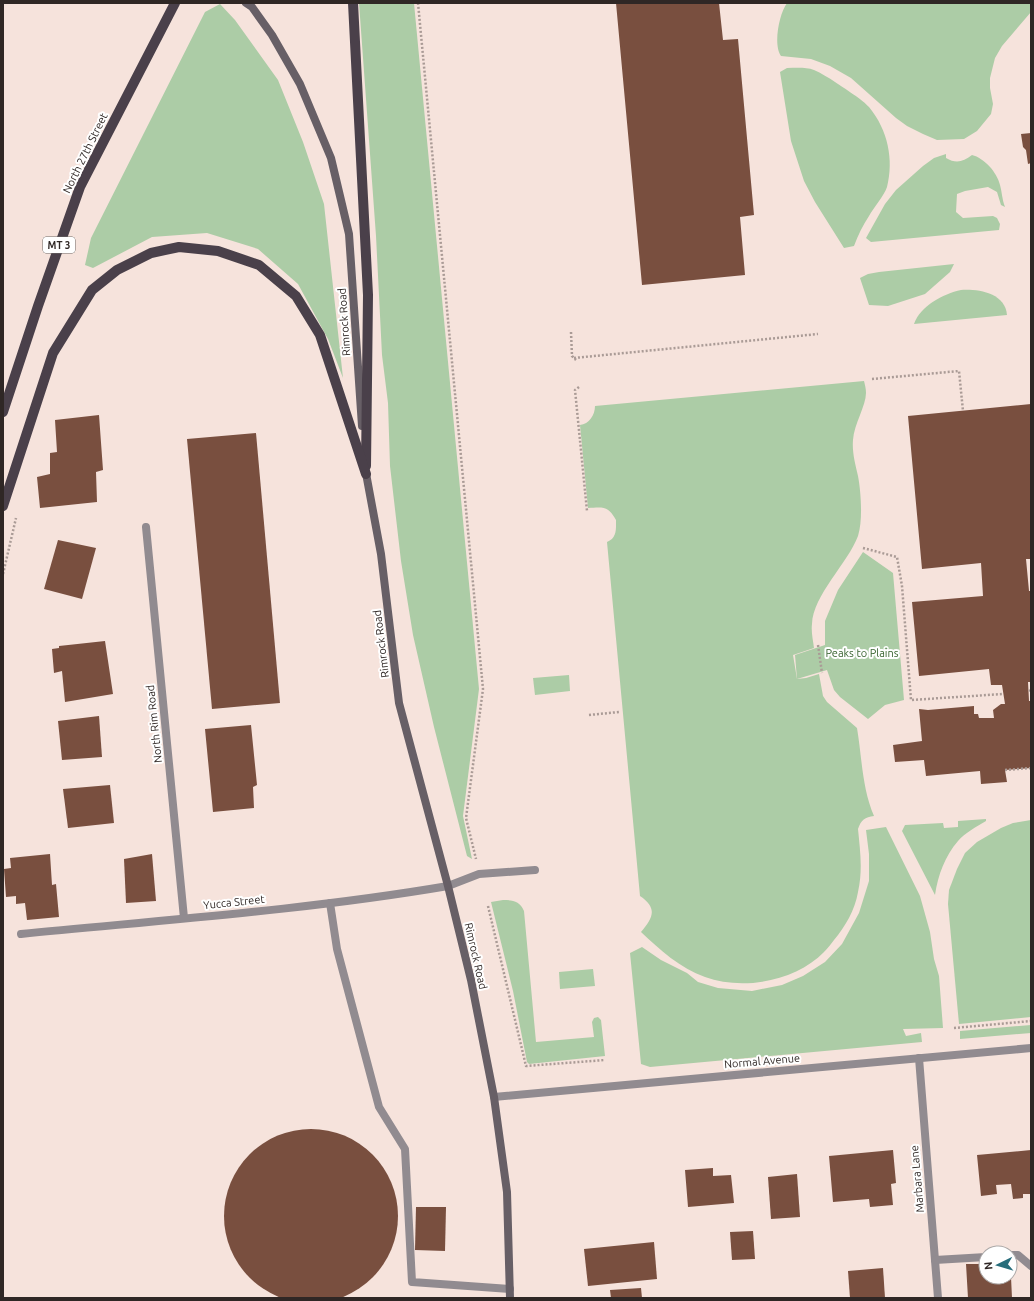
<svg xmlns="http://www.w3.org/2000/svg" width="1034" height="1301" viewBox="0 0 1034 1301" font-family="Ubuntu,sans-serif">
<style>
.green{fill:#accca6}
.building{fill:#794f3f}
.lines{fill:none;stroke-linecap:round;stroke-linejoin:round}
.path{stroke:#aa9b96;stroke-width:2.5;stroke-dasharray:2 2;stroke-linecap:butt}
.lane{stroke:#918b90;stroke-width:8}
.street{stroke:#918b90;stroke-width:8}
.secondary{stroke:#675f66;stroke-width:8}
.primary{stroke:#4a404a;stroke-width:10}
.labels{text-anchor:middle;stroke-width:4;stroke-linejoin:round;paint-order:stroke}
.shield{fill:#fff;stroke:#6d6866;stroke-width:1}
.shield-label{font-size:10px;font-weight:bold;fill:#2f2725}
.street-label{font-size:11px;fill:#2f2725;stroke:#fff}
.park-label{font-size:11px;fill:#396430;stroke:#fff}
</style>
<rect width="100%" height="100%" fill="#f6e3dc"/>
<g class="green">
<polygon points="359,3 414,3 479,689 463,816 472,859 467,856 434,727 413,635 401,561 390,466 388,403 382,355 376,236"/>
<path d="M787 3H1031V12L1002 46 995 58 990 78V88L993 104 991 114 977 131 964 139 937 140 923 134 907 126 896 118 851 78 830 66 811 59 781 56C773 45 779 14 787 3Z"/>
<polygon points="220,4 235,20 278,80 303,142 324,204 343,378 328,339 298,284 258,249 207,233 152,237 93,268 85,265 91,238 205,12"/>
<path d="M787 68C796 68 806 67 814 70 821 73 829 78 835 82 844 88 863 100 869 107 888 130 894 160 887 187 884 196 874 207 869 216 863 225 858 235 854 246L844 248 815 202 804 181 791 141 780 72Z"/>
<path d="M946 154V158C956 164 963 162 972 155 984 158 997 172 1000 185 1002 192 1002 199 1005 207L1001 205 997 192 988 187 965 191 957 194 956 212 963 218 993 216 997 218 1000 224 999 230 871 242 866 238 885 204 896 190 923 166 934 158Z"/>
<polygon points="954,264 950,272 925,294 888,306 869,305 860,278 868,274 879,272"/>
<path d="M961 290C979 289 1005 293 1007 315L914 324C920 306 943 294 961 290Z"/>
<path d="M864 381C865 385 866 389 866 393 866 406 854 424 853 440 852 452 855 463 858 476 861 492 863 520 858 536 848 563 813 595 812 624 811 632 813 640 814 648L793 655 797 679 806 678 819 674 823 696 827 702 857 728C862 758 862 788 874 816 865 817 861 820 858 829 860 850 863 870 858 892 855 910 845 927 834 940 831 944 828 948 824 952 796 981 743 991 705 977 680 968 660 950 641 932 653 918 658 908 640 896L607 542C617 538 616 529 616 520 608 506 604 507 588 508L580 425C589 424 595 415 595 406Z"/>
<polygon points="863,552 893,573 904,700 885,705 868,719 840,697 834,690 827,670 797,679 795,655 825,645 825,621 838,590"/>
<polygon points="569,675 570,691 535,695 533,678"/>
<path d="M986 819V821C976 827 965 833 958 841 945 856 938 875 935 895L902 831 905 825 943 823 944 828 958 827V821Z"/>
<polygon points="1031,820 1031,1017 959,1024 948,904 949,890 957,869 965,853 977,842 1001,828 1013,823"/>
<polygon points="886,827 920,896 930,932 934,959 939,976 943,1028 903,1029 906,1036 921,1033 922,1042 650,1067 641,1064 630,953 642,947 661,960 687,973 698,982 718,988 752,991 782,985 803,976 825,962 842,944 859,913 869,881 869,854 866,830"/>
<path d="M503 900C513 900 520 901 524 911L536 1042 594 1037 592 1022 594 1018 598 1017 601 1020 605 1056 529 1064 527 1062 513 991 491 902Z"/>
<polygon points="593,969 595,986 560,989 559,972"/>
<polygon points="1031,1025 1031,1033 960,1039 960,1031"/>
</g>
<g class="building">
<polygon points="616,3 719,3 723,40 738,39 754,215 740,217 745,275 642,285"/>
<polygon points="1031,133 1031,163 1028,164 1026,150 1023,147 1021,134"/>
<polygon points="1031,404 1031,559 1026,559 1029,591 1031,591 1031,682 1028,682 1029,701 1031,701 1031,768 1005,770 1007,782 981,784 980,771 926,776 924,760 895,762 893,745 922,741 919,709 928,710 974,706 974,714 978,714 979,718 994,718 993,710 1001,704 1005,704 1002,685 991,685 989,669 919,676 912,602 983,596 981,563 922,569 908,416"/>
<polygon points="99,415 103,470 96,472 97,502 40,508 37,477 50,474 50,453 57,452 55,420"/>
<polygon points="256,433 280,703 212,709 187,439"/>
<polygon points="58,540 96,548 82,599 44,589"/>
<polygon points="105,641 113,694 65,702 62,671 54,673 52,649 59,648 59,646"/>
<polygon points="99,716 102,757 62,760 58,721"/>
<polygon points="251,725 257,785 253,787 254,808 213,812 205,729"/>
<polygon points="110,785 114,823 68,828 63,789"/>
<polygon points="50,854 52,885 56,884 59,917 27,920 25,903 16,904 16,896 6,897 4,869 11,868 10,858"/>
<polygon points="152,854 156,901 126,903 124,859"/>
<circle cx="311" cy="1216" r="87"/>
<polygon points="893,1150 896,1183 891,1184 893,1205 870,1207 869,1199 833,1202 829,1156"/>
<polygon points="1031,1150 1031,1194 1023,1194 1023,1198 1013,1199 1011,1184 996,1185 997,1194 981,1196 977,1155"/>
<polygon points="713,1168 713,1176 731,1175 734,1203 688,1207 685,1170"/>
<polygon points="797,1174 800,1217 771,1219 768,1177"/>
<polygon points="416,1207 446,1207 445,1251 415,1250"/>
<polygon points="753,1231 755,1259 732,1260 730,1232"/>
<polygon points="654,1242 657,1279 588,1286 584,1249"/>
<polygon points="966,1264 986,1264 986,1277 1011,1277 1012,1298 968,1298"/>
<polygon points="883,1268 885,1298 850,1298 848,1271"/>
<polygon points="641,1288 642,1298 611,1298 610,1290"/>
</g>
<g class="lines">
<g class="path">
<polyline points="418,3 483,689 466,818 476,859"/>
<polyline points="571,332 572,356 576,360"/>
<polyline points="574,358 818,334"/>
<polyline points="872,379 959,371 963,411"/>
<polyline points="579,387 575,390 587,511"/>
<polyline points="863,548 897,557 902,586 911,700 1003,694"/>
<polyline points="3,574 16,518"/>
<polyline points="818,645 822,673"/>
<polyline points="1029,691 1031,690"/>
<polyline points="589,715 619,712"/>
<polyline points="1005,770 1031,768"/>
<polyline points="488,906 526,1066 605,1060"/>
<polyline points="954,1028 1031,1021"/>
</g>
<g class="lane">
<polyline points="448,886 479,874 535,870"/>
<polyline points="330,903 337,949 379,1107 405,1149 412,1282 510,1289"/>
</g>
<g class="street">
<polyline points="146,527 184,918"/>
<path d="M21 934C163 920 307 910 448 886"/>
<polyline points="919,1058 938,1298"/>
<polyline points="494,1097 1031,1048"/>
<polyline points="1010,1255 1018,1255 1031,1266"/>
<polyline points="935,1260 986,1257"/>
</g>
<g class="secondary">
<polyline points="246,3 252,7 272,35 300,84 331,158 349,234 362,426"/>
<polyline points="365,468 381,554 399,703 448,886 471,980 494,1097 507,1192 510,1298"/>
</g>
<g class="primary">
<polyline points="353,3 368,295 366,466"/>
<polyline points="3,412 38,306 80,187 175,3"/>
<polyline points="3,506 53,353 92,290 117,270 151,253 179,247 218,251 259,265 296,296 320,335 366,474"/>
</g>
</g>
<g class="labels">
<rect class="shield" x="43" y="237" width="32" height="16" rx="3"/>
<g class="shield-label">
<text x="59" y="249">MT 3</text>
</g>
<g class="street-label">
<text transform="translate(85 153) rotate(-64)" y="4">North 27th Street</text>
<text transform="translate(344 322) rotate(-94)" y="4">Rimrock Road</text>
<text transform="translate(381 644) rotate(-97)" y="4">Rimrock Road</text>
<text transform="translate(154 724) rotate(-96)" y="4">North Rim Road</text>
<text transform="translate(234 902) rotate(-6)" y="4">Yucca Street</text>
<text transform="translate(476 956) rotate(77)" y="4">Rimrock Road</text>
<text transform="translate(762 1061) rotate(-5)" y="4">Normal Avenue</text>
<text transform="translate(917 1179) rotate(-95)" y="4">Marbara Lane</text>
</g>
<g class="park-label">
<text x="862" y="657">Peaks to Plains</text>
</g>
</g>
<rect width="1034" height="1301" fill="none" stroke="#2f2725" stroke-width="8"/>
<g transform="translate(998 1265) rotate(265)"><circle r="19" fill="#ffffff" stroke="#aca9a8"/>
<path d="M0-3L7 15L0 10L-7 15Z" fill="#276d7b"/>
<text y="-6" font-size="11" font-weight="bold" text-anchor="middle" fill="#2f2725">N</text>
</g>
</svg>
